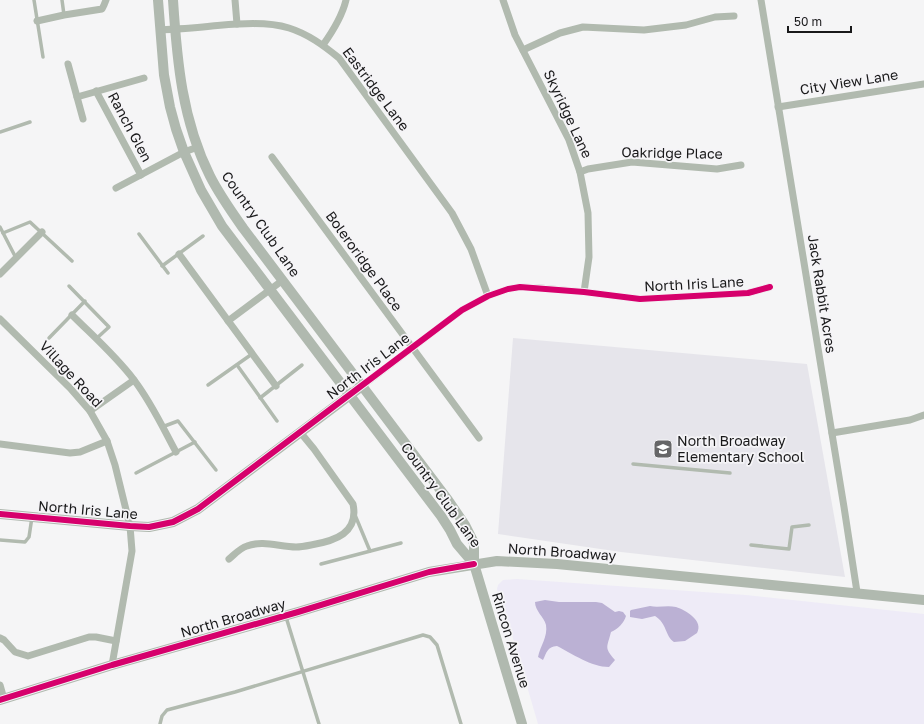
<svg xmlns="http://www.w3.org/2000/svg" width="924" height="724" viewBox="0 0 924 724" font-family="'Golos Text',sans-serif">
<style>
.built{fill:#e6e5eb}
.green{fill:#eeebf7}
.water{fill:#bbb1d4}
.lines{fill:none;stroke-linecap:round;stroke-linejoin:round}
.lane{stroke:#b1baaf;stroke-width:3.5}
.street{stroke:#b1baaf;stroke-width:7}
.secondary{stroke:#b0b9af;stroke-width:10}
.cycleway-casing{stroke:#f5f4f7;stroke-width:8}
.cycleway{stroke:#d6006c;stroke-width:6}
.labels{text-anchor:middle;stroke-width:3.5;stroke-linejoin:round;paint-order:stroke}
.street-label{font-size:14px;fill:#19191a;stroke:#f5f4f7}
.poi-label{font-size:14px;fill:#19191a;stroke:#f5f4f7;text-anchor:start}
</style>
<rect width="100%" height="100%" fill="#f5f5f6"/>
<polygon class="built" points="513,338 807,364 845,577 621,552 498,534"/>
<polygon class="green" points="517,579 746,595 924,614 924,724 538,724 505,611 497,589 498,585 503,580"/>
<g class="water">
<path d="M545 600 559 602H596L602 603 615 612 619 611 623 612 626 616C624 623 618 629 611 632 607 648 604 647 615 660L609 667C591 667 573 654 557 646 547 647 547 652 543 660L538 657C540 646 548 637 546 625 544 617 535 611 535 602Z"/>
<path d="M650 606C658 608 667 605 676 607 686 610 704 621 697 633L685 641 674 642C665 636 667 623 655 616L642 619 630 617V611L631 610Z"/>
</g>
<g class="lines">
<g class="lane">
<polyline points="34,0 43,57"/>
<polyline points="62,0 64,15"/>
<polyline points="0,132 30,122"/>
<polyline points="0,227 16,258"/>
<polyline points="3,233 30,222 72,261"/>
<polyline points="139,234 168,273"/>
<polyline points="162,266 203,236"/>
<polyline points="69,286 109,327 97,338"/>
<polyline points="49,338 85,301"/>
<polyline points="237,365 277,421"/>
<polyline points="208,385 252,354"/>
<polyline points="260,398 302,365"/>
<polyline points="162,427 178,421 216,470"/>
<polyline points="633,464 730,473"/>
<polyline points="136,473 195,442"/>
<polyline points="355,515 370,551"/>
<polyline points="0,540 25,542 29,537 32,517"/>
<polyline points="751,545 789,549 792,527 809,525"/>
<polyline points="321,564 401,543"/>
<polyline points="286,617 319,724"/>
<polyline points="160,724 162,716 167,710 235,692 423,635 430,637 437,645 461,724"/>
</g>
<g class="street">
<polyline points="235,0 237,24"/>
<polyline points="503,0 515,35 569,140 580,172 588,213 589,257 584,292"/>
<polyline points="761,0 844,507 857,592"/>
<polyline points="37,21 64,15 102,9 104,5 106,0"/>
<path d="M160 30C177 29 195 28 212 26 237 24 265 21 289 28 308 34 323 45 339 58L452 213 471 249 488 296"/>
<path d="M323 45C333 31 342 17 346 0"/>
<polyline points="523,50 560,33 583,27 644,30 686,25 715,17 734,16"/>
<polyline points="68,64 83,119"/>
<polyline points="96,91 141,175"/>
<polyline points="77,97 144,78"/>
<polyline points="778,107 924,84"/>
<polyline points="272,157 479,438"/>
<polyline points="580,172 588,169 632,162 717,169 741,165"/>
<polyline points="116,188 184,152 198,147"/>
<polyline points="179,254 276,386"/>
<polyline points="0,274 42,232"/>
<path d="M72 315C93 336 116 356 134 380 151 402 163 428 176 452"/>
<polyline points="0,319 70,388 90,411 107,441 115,465 130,526 132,551 112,665"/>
<polyline points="228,321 283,280"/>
<polyline points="362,386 462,310 488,296 508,289 520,287 540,288 584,292 640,299 748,293 770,287"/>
<polyline points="90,411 134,380"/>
<polyline points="832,433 910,420 924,415"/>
<polyline points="0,444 70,453 80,452 107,441"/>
<path d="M229 559C234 555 240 548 247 546 263 540 280 547 296 547 301 547 306 546 311 545 335 541 359 533 353 504L314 449 300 432"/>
<polyline points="0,638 4,640 15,652 28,656 89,637 96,637 116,641"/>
<polyline points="0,685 4,699"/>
</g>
<g class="secondary">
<polyline points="158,0 164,75 170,107 176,129 184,152 201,190 222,226 441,516 450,530 457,544 474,564"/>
<path d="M173 0C177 61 182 120 210 176 219 194 231 211 243 228L448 500 465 525 474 543V564L522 724"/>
<polyline points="0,514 130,526 149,527 173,522 198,509 362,386"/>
<polyline points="0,700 112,665 298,612 429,572 497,561 557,564 924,600"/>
</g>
<g class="cycleway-casing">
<g id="cycleway">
<polyline points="0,514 130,526 149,527 173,522 198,509 462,310 488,296 508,289 520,287 584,292 640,299 748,293 770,287"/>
<polyline points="0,700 112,665 298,612 429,572 474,564"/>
</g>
</g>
<use href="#cycleway" class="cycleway"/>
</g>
<defs>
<g id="school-square" transform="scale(1)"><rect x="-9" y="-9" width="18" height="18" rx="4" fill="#666667" stroke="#f5f4f7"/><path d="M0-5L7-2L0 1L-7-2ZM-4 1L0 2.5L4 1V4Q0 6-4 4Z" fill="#fff"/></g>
</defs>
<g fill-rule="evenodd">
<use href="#school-square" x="663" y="449"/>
</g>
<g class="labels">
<g class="street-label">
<text transform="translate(849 82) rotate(-9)" y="5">City View Lane</text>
<text transform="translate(376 89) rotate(53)" y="5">Eastridge Lane</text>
<text transform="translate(568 114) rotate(65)" y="5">Skyridge Lane</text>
<text transform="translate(130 127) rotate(62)" y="5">Ranch Glen</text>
<text transform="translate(672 153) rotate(1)" y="5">Oakridge Place</text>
<text transform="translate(261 224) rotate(55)" y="5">Country Club Lane</text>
<text transform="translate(364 261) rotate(54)" y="5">Boleroridge Place</text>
<text transform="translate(694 284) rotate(-3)" y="5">North Iris Lane</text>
<text transform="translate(822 294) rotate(81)" y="5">Jack Rabbit Acres</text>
<text transform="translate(368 366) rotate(-37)" y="5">North Iris Lane</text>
<text transform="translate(71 374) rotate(47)" y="5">Village Road</text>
<text transform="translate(441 495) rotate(54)" y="5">Country Club Lane</text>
<text transform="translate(88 510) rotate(5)" y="5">North Iris Lane</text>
<text transform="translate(562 552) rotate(4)" y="5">North Broadway</text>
<text transform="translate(233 618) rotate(-16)" y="5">North Broadway</text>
<text transform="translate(511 640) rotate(73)" y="5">Rincon Avenue</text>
</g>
<g class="poi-label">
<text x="677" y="446">North Broadway<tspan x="677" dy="16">Elementary School</tspan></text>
</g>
</g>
<path d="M788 26v6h63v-6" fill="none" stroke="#19191a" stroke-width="2"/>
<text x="794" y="26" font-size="12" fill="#19191a" stroke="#f5f4f7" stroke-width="3" paint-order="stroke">50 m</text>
</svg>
